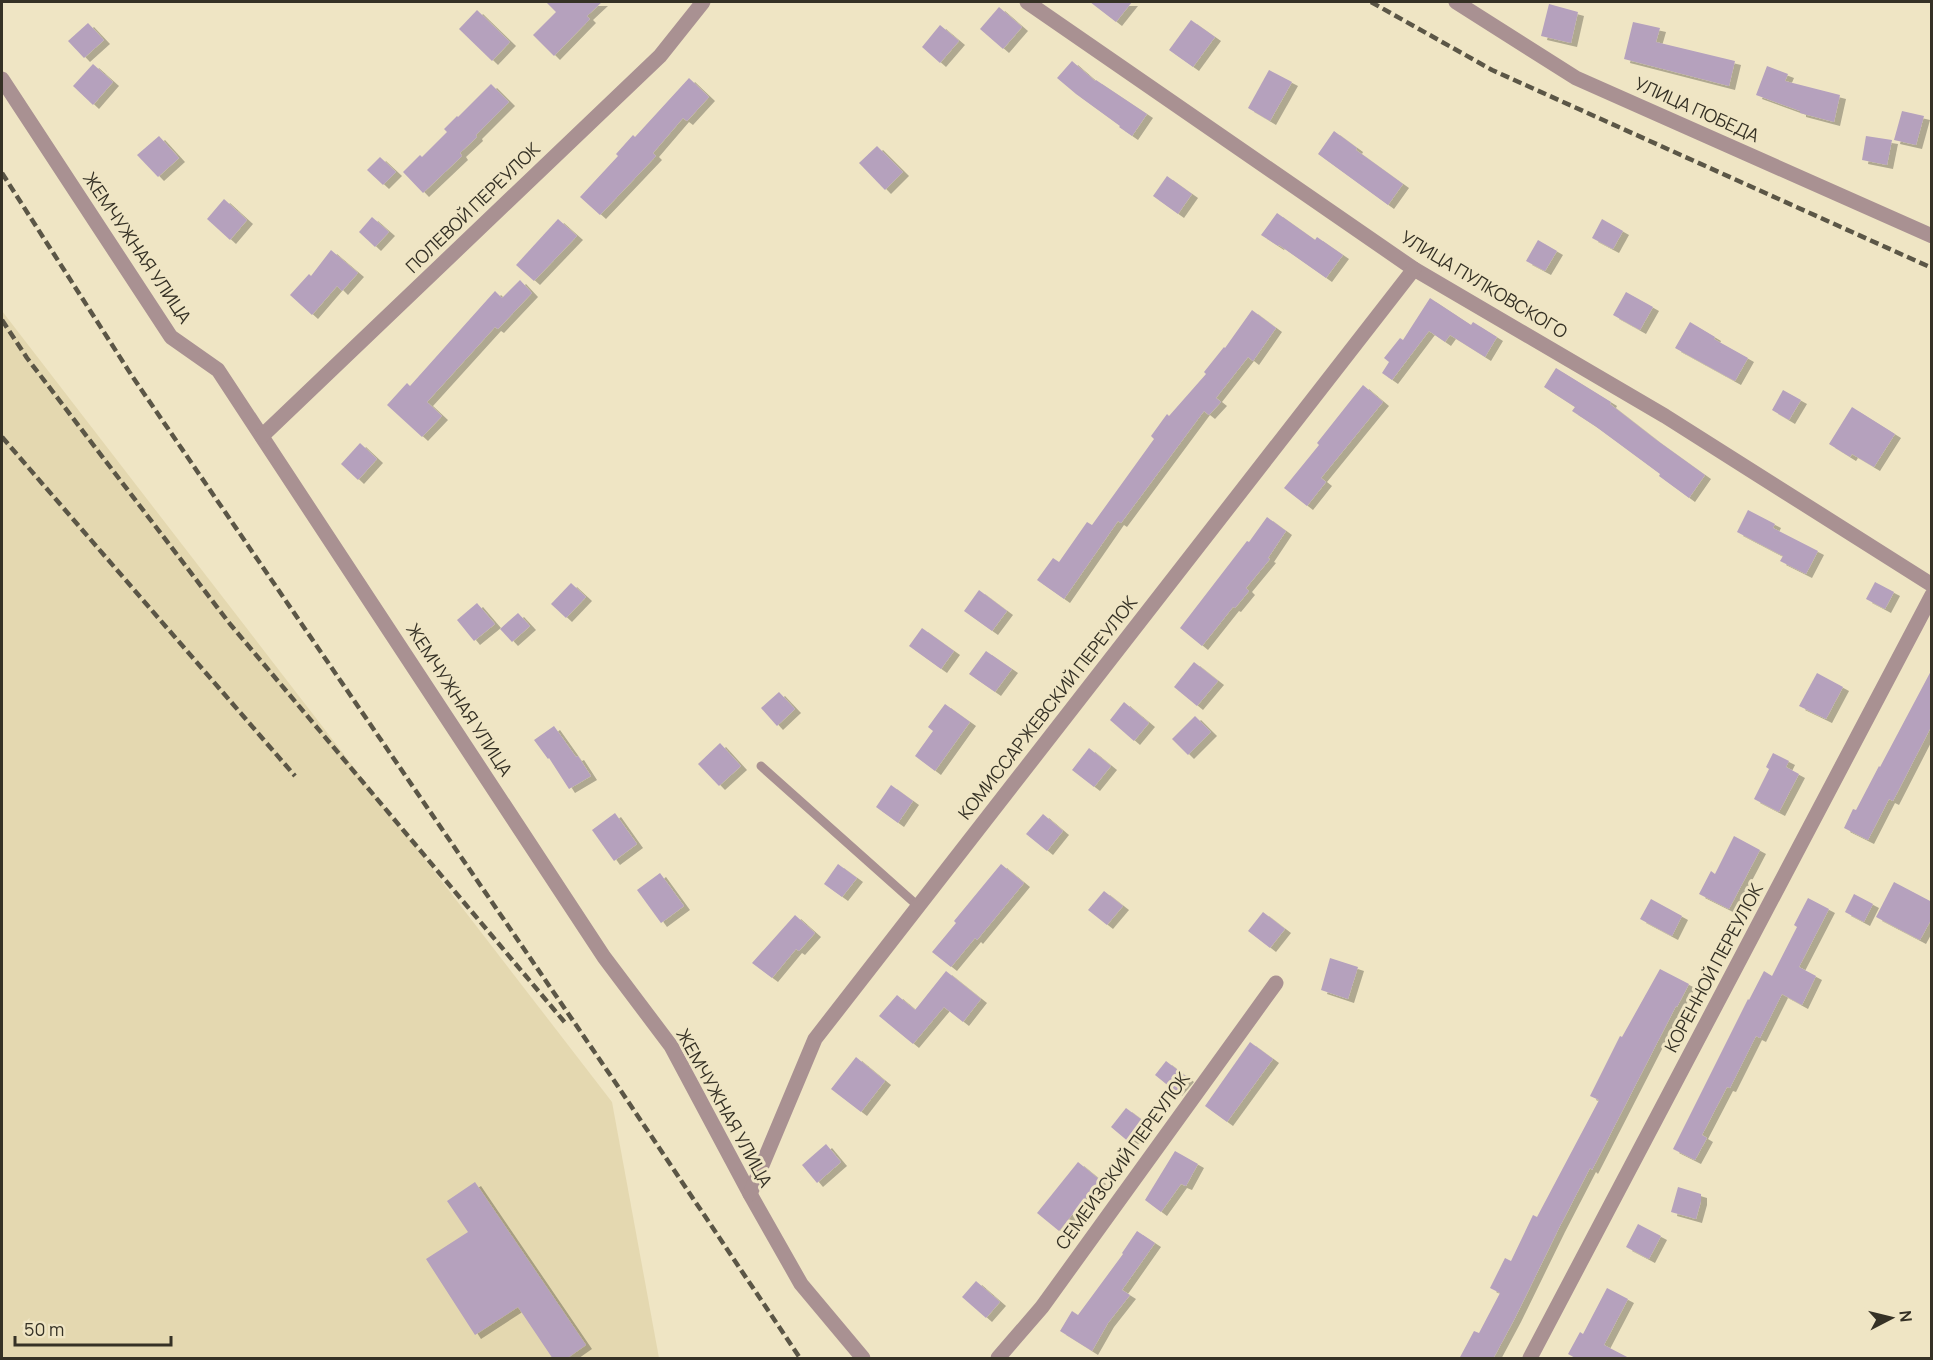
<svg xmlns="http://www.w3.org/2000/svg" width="1933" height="1360" viewBox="0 0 1933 1360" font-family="Manrope,sans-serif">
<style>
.built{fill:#e4d8b0}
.building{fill:#b5a1bd;filter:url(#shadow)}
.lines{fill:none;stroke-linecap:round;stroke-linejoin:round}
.lane{stroke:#a99192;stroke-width:9}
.street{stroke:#a99192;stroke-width:15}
.rail{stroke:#5b5646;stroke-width:4.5;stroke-dasharray:9 4.5;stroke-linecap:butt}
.labels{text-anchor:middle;stroke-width:6;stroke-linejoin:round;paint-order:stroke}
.street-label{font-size:18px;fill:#353125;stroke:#efe5c4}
</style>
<defs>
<filter id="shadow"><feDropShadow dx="6" dy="4" stdDeviation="0" flood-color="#0004"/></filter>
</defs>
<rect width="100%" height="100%" fill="#efe5c4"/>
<polygon class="built" points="2,311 612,1102 659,1358 2,1358"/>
<g class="building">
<polygon points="546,2 602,2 587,16 590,19 554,56 533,35 556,12"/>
<polygon points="1090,2 1132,2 1116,22"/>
<polygon points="1549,4 1578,12 1571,43 1541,36"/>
<polygon points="999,7 1022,27 1003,49 980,29"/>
<polygon points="477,10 510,42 492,61 459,29"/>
<polygon points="1191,20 1215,37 1193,67 1169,50"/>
<polygon points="1633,22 1660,28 1656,42 1735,61 1729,86 1624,59"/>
<polygon points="88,23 104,40 84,58 68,41"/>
<polygon points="940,25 959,41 940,63 922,47"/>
<polygon points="1072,61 1095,81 1096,80 1147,114 1132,136 1119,127 1120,126 1076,94 1057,78"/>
<polygon points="93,64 113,82 93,105 73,86"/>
<polygon points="1767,66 1788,74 1785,81 1840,95 1834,122 1800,113 1800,111 1756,95"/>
<polygon points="1269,70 1292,82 1270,121 1248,108"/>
<polygon points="689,78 709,97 687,121 683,118 653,153 656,156 600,215 580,197 618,156 616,154 633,135 635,137"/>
<polygon points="491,84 509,102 476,135 477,137 460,153 462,156 423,193 403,172 420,155 422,157 447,132 444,129 457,116 458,117"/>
<polygon points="1902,111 1924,116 1916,145 1894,140"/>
<polygon points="1334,131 1357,148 1356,150 1403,184 1388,205 1318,154"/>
<polygon points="159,136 179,158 158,177 137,155"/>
<polygon points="1866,136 1892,140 1887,165 1862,160"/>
<polygon points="877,146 903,172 885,190 859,163"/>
<polygon points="380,157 396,172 383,185 367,170"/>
<polygon points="1167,176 1192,194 1178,214 1153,196"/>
<polygon points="224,199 247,220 230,240 207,219"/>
<polygon points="1277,213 1315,240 1317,237 1343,255 1326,278 1279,245 1278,246 1261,235"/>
<polygon points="372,217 389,232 375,247 359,232"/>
<polygon points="558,219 577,236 534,281 516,265"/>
<polygon points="1602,219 1623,231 1613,249 1592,238"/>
<polygon points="1538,240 1557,251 1545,271 1526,261"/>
<polygon points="331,250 358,273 342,291 337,286 312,315 290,295 309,274 311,276"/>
<polygon points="520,280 532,293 498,329 495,327 427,402 442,416 422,437 387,405 407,383 410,386 495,291 502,298"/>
<polygon points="1626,292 1653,307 1640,330 1613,315"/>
<polygon points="1430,298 1471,325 1473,322 1497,337 1485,357 1450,335 1445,342 1429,331 1392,380 1382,373 1389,362 1384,358 1400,338 1403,340"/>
<polygon points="1252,310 1276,328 1253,361 1248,357 1216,398 1221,402 1209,415 1204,411 1121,523 1118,521 1064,599 1037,580 1053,558 1059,562 1087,522 1092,525 1154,439 1151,436 1167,414 1169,416 1206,374 1204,372 1224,347 1225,348"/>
<polygon points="1690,322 1715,337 1714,339 1748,358 1735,381 1675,348"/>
<polygon points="1556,368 1611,402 1610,404 1655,439 1705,475 1689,498 1659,476 1660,474 1595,426 1572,411 1575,407 1544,387"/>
<polygon points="1363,385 1383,402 1321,478 1326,482 1307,506 1284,488 1319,445 1317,443"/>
<polygon points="1783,390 1801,400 1789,420 1772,410"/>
<polygon points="1852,407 1895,434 1874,467 1852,454 1850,457 1829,444"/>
<polygon points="360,443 377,459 358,480 341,464"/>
<polygon points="1748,510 1775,524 1773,528 1818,551 1806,574 1780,561 1783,556 1737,532"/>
<polygon points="1267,517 1286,531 1268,558 1270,559 1246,588 1249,591 1235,608 1233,607 1202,646 1180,628 1247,541 1249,542"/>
<polygon points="1875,582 1894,592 1885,609 1866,599"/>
<polygon points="571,583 586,597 566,618 551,604"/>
<polygon points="979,590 1007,611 992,631 964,611"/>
<polygon points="477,603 495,624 474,641 457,620"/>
<polygon points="518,613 530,626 512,642 500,629"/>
<polygon points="922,628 954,651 941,669 909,646"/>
<polygon points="986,651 1012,669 995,692 969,674"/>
<polygon points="1194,662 1218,681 1197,706 1174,687"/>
<polygon points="1932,669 1932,725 1893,801 1889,799 1868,840 1844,828 1853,809 1856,810 1879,766 1880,767"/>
<polygon points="1817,673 1843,687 1826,719 1799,706"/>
<polygon points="779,692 795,709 777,726 761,708"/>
<polygon points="1124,702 1149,723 1134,741 1110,720"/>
<polygon points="945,704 970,722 935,771 915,756 933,731 928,727"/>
<polygon points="1195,716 1211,732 1188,755 1172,739"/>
<polygon points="554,726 576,757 578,756 591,776 569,789 549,758 548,759 534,740"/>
<polygon points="720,743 741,766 719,786 698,764"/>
<polygon points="1089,748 1111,766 1094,787 1072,770"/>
<polygon points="1773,753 1789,761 1786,767 1799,774 1779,812 1754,799 1769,769 1766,767"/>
<polygon points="891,785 913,801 898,823 876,807"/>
<polygon points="615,813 637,844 614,861 592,830"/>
<polygon points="1043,814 1063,831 1047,851 1026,834"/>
<polygon points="1734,836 1760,850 1729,909 1699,894 1711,871 1715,874"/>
<polygon points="838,864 857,878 842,897 824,884"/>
<polygon points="1001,864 1024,883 977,940 975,938 951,967 932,952 956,923 954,921"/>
<polygon points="660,873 684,906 661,923 637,890"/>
<polygon points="1894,882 1932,902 1932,918 1920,940 1876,917"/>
<polygon points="1104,891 1123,906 1107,925 1088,910"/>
<polygon points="1854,894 1873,904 1864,922 1845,912"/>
<polygon points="1808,898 1829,909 1799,967 1816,976 1802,1005 1782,994 1760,1038 1756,1036 1730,1088 1727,1087 1702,1135 1707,1138 1695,1160 1673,1149 1748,999 1749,1000 1764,971 1772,976 1797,927 1794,925"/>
<polygon points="1651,899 1682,916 1672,936 1640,919"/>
<polygon points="1263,912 1285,929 1270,948 1248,931"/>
<polygon points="795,915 815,933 799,951 796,949 772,978 752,963"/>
<polygon points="1330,958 1358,967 1348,999 1321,990"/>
<polygon points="1660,969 1689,984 1677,1007 1676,1006 1592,1170 1590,1168 1559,1228 1515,1318 1493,1359 1459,1359 1474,1331 1479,1333 1500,1293 1490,1288 1505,1258 1511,1261 1533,1215 1537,1217 1599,1100 1590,1096 1620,1036 1622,1037"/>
<polygon points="946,971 981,999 963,1022 944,1007 913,1044 879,1016 897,995 915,1010"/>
<polygon points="1250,1042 1273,1059 1227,1122 1205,1106"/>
<polygon points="856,1057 885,1081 861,1112 831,1089"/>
<polygon points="1166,1061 1188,1078 1176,1092 1155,1075"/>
<polygon points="1126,1108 1146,1123 1130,1143 1111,1127"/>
<polygon points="826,1144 841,1162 817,1183 802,1165"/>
<polygon points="1175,1151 1198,1164 1186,1186 1181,1184 1161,1212 1145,1200"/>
<polygon points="1078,1162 1100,1180 1059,1231 1037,1213"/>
<polygon points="475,1182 586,1345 566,1359 553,1359 518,1307 475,1335 426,1259 468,1232 447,1201"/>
<polygon points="1678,1187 1701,1194 1701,1201 1696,1219 1671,1212"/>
<polygon points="1638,1224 1661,1236 1649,1259 1626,1247"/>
<polygon points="1137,1231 1155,1243 1122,1290 1130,1295 1108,1323 1092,1351 1060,1331 1072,1311 1078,1315 1123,1254 1122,1253"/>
<polygon points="976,1281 1000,1302 986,1318 962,1297"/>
<polygon points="1607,1288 1628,1299 1604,1345 1631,1359 1577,1359 1568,1354 1580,1332 1583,1334"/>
</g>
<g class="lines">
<polyline class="lane" points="761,766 918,906"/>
<g class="street">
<polyline points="1027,2 1414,269 1665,416 1932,585"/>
<polyline points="1456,2 1576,78 1932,236"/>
<polyline points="2,79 171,337 218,370 604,957 671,1046 750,1194 801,1284 863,1358"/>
<polyline points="262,436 660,56 703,2"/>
<polyline points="750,1194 815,1039 1414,269"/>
<polyline points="998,1358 1042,1307 1276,983"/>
<polyline points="1530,1358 1932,595"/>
</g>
<g class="rail">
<polyline points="1371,2 1492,70 1932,268"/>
<polyline points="2,173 132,376 615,1082 800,1358"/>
<polyline points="2,320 27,358 230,624 567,1025"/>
<polyline points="2,437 295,776"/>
</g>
</g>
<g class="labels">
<g class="street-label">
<text transform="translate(1697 110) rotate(24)" y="6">УЛИЦА ПОБЕДА</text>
<text transform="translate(473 208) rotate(-44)" y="6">ПОЛЕВОЙ ПЕРЕУЛОК</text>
<text transform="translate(137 248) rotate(56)" y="6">ЖЕМЧУЖНАЯ УЛИЦА</text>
<text transform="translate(1484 285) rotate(31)" y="6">УЛИЦА ПУЛКОВСКОГО</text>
<text transform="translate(459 700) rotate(57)" y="6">ЖЕМЧУЖНАЯ УЛИЦА</text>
<text transform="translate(1048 708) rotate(-52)" y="6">КОМИССАРЖЕВСКИЙ ПЕРЕУЛОК</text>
<text transform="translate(1714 968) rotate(-62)" y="6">КОРЕННОЙ ПЕРЕУЛОК</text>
<text transform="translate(724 1108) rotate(61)" y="6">ЖЕМЧУЖНАЯ УЛИЦА</text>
<text transform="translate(1123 1161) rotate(-54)" y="6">СЕМЕИЗСКИЙ ПЕРЕУЛОК</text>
</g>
</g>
<rect width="1933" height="1360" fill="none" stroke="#353125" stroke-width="6"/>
<g transform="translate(1891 1318) rotate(83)" stroke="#efe5c4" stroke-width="4.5" paint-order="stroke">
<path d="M0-4.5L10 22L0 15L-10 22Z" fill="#353125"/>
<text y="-9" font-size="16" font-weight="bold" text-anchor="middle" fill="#353125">N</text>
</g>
<path d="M15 1336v9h156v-9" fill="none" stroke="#353125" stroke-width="3"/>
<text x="24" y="1336" font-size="18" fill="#353125" stroke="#efe5c4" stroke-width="4.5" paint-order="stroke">50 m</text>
</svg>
